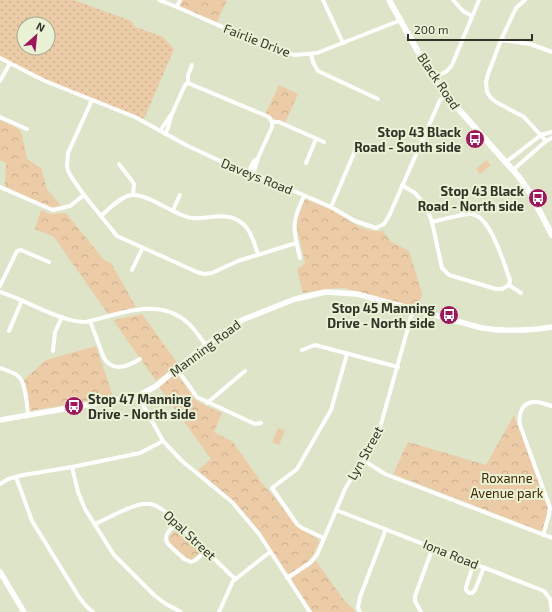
<svg xmlns="http://www.w3.org/2000/svg" width="552" height="612" viewBox="0 0 552 612" font-family="'Exo 2',sans-serif">
<style>
.grass{fill:url(#grass-dots);fill-rule:evenodd}
.park{fill:url(#park-crowns)}
.pitch{fill:#eccba7}
.lines{fill:none;stroke-linecap:round;stroke-linejoin:round}
.minor{stroke:#fff;stroke-width:4}
.tertiary{stroke:#fff;stroke-width:5.5}
.secondary{stroke:#fff;stroke-width:6}
.labels{text-anchor:middle;stroke-width:4;stroke-linejoin:round;paint-order:stroke}
.street-label{font-size:13px;fill:#313328;stroke:#eaf2d5}
.poi-label{font-size:13px;font-weight:bold;fill:#313328;stroke:#eaf2d5;text-anchor:end}
.park-label{font-size:13px;fill:#412601;stroke:#eaf2d5}
</style>
<defs>
<pattern id="grass-dots" width="8" height="8" patternUnits="userSpaceOnUse"><rect width="8" height="8" fill="#eccba7"/><path d="M2 2h.1M6 6h.1" fill="none" stroke="#cbaf90" stroke-width="1.8" stroke-linecap="round"/></pattern>
<pattern id="park-crowns" width="20" height="18" patternUnits="userSpaceOnUse"><rect width="20" height="18" fill="#eccba7"/><path d="M2 6a3 3 0 1 1 6 0M12 15a3 3 0 1 1 6 0" fill="none" stroke="#cbaf90"/></pattern>
</defs>
<rect width="100%" height="100%" fill="#dde4c8"/>
<path class="grass" d="M0 0H74L131 21 135 27 163 37 174 49 144 119 47 82 0 59ZM24 24H48V48H24Z"/>
<g class="park">
<polygon points="180,0 227,0 216,24 177,7"/>
<polygon points="279,85 298,94 285,123 265,115"/>
<polygon points="0,120 19,129 22,135 27,159 41,168 47,189 61,206 52,207 45,206 5,186 6,163 0,160"/>
<path d="M305 199C314 203 323 206 331 210 349 219 362 233 383 231L390 241 409 251 422 293 418 308 344 288 324 289 303 293 297 270 305 263 296 224 299 214Z"/>
<polygon points="41,210 50,214 66,213 104,260 111,263 136,307 108,314 54,237 35,229"/>
<polygon points="142,314 178,364 156,381 113,320"/>
<polygon points="96,346 113,397 30,411 24,380 46,360"/>
<polygon points="176,373 195,399 200,403 222,413 214,432 233,442 264,486 271,493 297,527 318,539 319,543 309,561 291,574 286,573 261,533 234,502 198,470 211,459 159,387"/>
<polygon points="514,415 548,507 543,530 540,531 393,474 408,442 486,465"/>
<polygon points="178,527 203,550 191,560 188,559 170,543 169,539 170,536"/>
<polygon points="316,561 344,600 356,612 313,612 291,582 292,578"/>
</g>
<g class="pitch">
<polygon points="486,160 491,165 480,174 476,169"/>
<polygon points="278,428 285,431 279,445 272,442"/>
</g>
<g class="lines">
<g class="minor">
<polyline points="159,0 177,7 277,51 295,55 317,53 401,20"/>
<polyline points="323,0 343,43"/>
<polyline points="453,0 463,11 472,16"/>
<polyline points="525,0 516,8 501,40 488,74 486,82 487,92 491,98 496,102 524,117 546,141"/>
<polyline points="177,7 180,0"/>
<polyline points="501,40 530,44 552,52"/>
<polyline points="311,54 313,62 318,71 378,99"/>
<polyline points="0,58 45,81 135,117 186,145 235,168 273,182 331,207 355,221 376,228 384,224 389,216 440,100 446,95"/>
<polyline points="434,78 447,71 452,65 479,0"/>
<polyline points="0,81 10,63"/>
<polyline points="188,83 188,75 192,65"/>
<polyline points="92,100 68,153 67,166 68,171 72,178 84,195 117,236 197,272 204,274 212,273 238,261 296,243"/>
<polyline points="0,117 27,129"/>
<polyline points="272,122 279,122 324,142"/>
<polyline points="160,131 170,116"/>
<polyline points="165,134 168,128 171,116 185,85 188,83 269,117 272,122 272,127 258,158 253,175"/>
<polyline points="506,162 541,135 552,132"/>
<polyline points="306,163 316,139"/>
<polyline points="119,164 132,181 134,184 133,195"/>
<polyline points="513,170 546,141 552,138"/>
<polyline points="248,173 254,161 258,158"/>
<path d="M402 185 415 193 426 206 432 222 442 268 449 275 496 289H502L509 285 510 280C504 264 491 217 472 214 463 213 442 220 432 222"/>
<polyline points="0,187 53,210 70,206 84,195"/>
<polyline points="331,207 358,144"/>
<polyline points="173,210 180,195"/>
<path d="M101 216C109 209 120 197 131 195 148 193 173 215 191 218 207 220 223 211 239 221 251 228 253 241 258 254"/>
<path d="M300 258C293 229 291 223 304 196"/>
<polyline points="132,270 142,249"/>
<polyline points="509,285 521,293"/>
<polyline points="0,286 17,251 21,250 49,262"/>
<path d="M0 292C24 299 62 323 86 322 120 314 159 296 188 323 195 329 200 338 206 345"/>
<path d="M90 321 104 358C113 373 129 366 140 359"/>
<polyline points="9,331 22,300"/>
<polyline points="302,350 315,345 398,367"/>
<polyline points="53,351 55,332 62,317"/>
<path d="M0 368C6 370 13 372 18 376 26 382 27 405 28 415"/>
<polyline points="177,369 197,397 255,424 261,423"/>
<polyline points="138,396 163,441 182,461 232,502 259,534 310,612"/>
<polyline points="207,403 245,371"/>
<polyline points="363,460 385,474 552,538"/>
<polyline points="72,467 78,492 85,509 114,555 154,595 166,604 181,612"/>
<polyline points="16,477 32,521 79,597 86,606 93,612"/>
<polyline points="0,484 8,479 23,475 72,467 140,453 163,441"/>
<polyline points="336,510 544,591 550,599 552,612"/>
<path d="M177 523C171 529 162 535 168 544L184 559 191 562 196 560 206 550"/>
<path d="M95 524C109 518 135 502 150 504 157 505 162 509 167 513L235 579"/>
<path d="M543 535 549 515 550 508 520 425C518 414 522 401 536 402 541 402 547 405 552 406"/>
<polyline points="324,538 302,528 297,524 272,488 297,469 331,410 347,354"/>
<polyline points="474,563 466,587 466,590 469,593 472,593 475,590 484,567"/>
<polyline points="287,578 310,563 317,555 345,489 378,435 413,310"/>
<polyline points="219,612 233,581 270,552"/>
<polyline points="360,612 358,608 360,597 386,529"/>
<polyline points="421,612 415,601 415,596 433,547"/>
</g>
<g class="tertiary">
<path d="M0 420 138 396 156 386 206 345 242 320 295 299 326 292 357 294 482 328C507 332 527 331 552 327"/>
<polyline points="0,572 24,612"/>
</g>
<polyline class="secondary" points="389,0 425,64 446,95 519,177 530,193 552,235"/>
</g>
<defs>
<g id="bus-disc" transform="scale(1)"><circle r="9.5" fill="#a1145e" stroke="#eaf2d5"/><path d="M-5-6H5V4H4V6H2V4H-2V6H-4V4H-5ZM-3.5-4V0h7V-4ZM-3.5 1.2v1.5H-2V1.2ZM2 1.2v1.5H3.5V1.2Z" fill="#fff"/></g>
</defs>
<g fill-rule="evenodd">
<use href="#bus-disc" x="475" y="139"/>
<use href="#bus-disc" x="538" y="198"/>
<use href="#bus-disc" x="449" y="315"/>
<use href="#bus-disc" x="74" y="406"/>
</g>
<g class="labels">
<g class="street-label">
<text transform="translate(257 40) rotate(21)" y="5">Fairlie Drive</text>
<text transform="translate(439 81) rotate(56)" y="5">Black Road</text>
<text transform="translate(257 176) rotate(22)" y="5">Daveys Road</text>
<text transform="translate(205 348) rotate(-37)" y="5">Manning Road</text>
<text transform="translate(365 453) rotate(-61)" y="5">Lyn Street</text>
<text transform="translate(190 535) rotate(43)" y="5">Opal Street</text>
<text transform="translate(451 554) rotate(22)" y="5">Iona Road</text>
</g>
<g class="poi-label">
<text x="461" y="137">Stop 43 Black<tspan x="461" dy="15">Road - South side</tspan></text>
<text x="524" y="196">Stop 43 Black<tspan x="524" dy="15">Road - North side</tspan></text>
<text x="435" y="313">Stop 45 Manning<tspan x="435" dy="15">Drive - North side</tspan></text>
<text x="88" y="404" text-anchor="start">Stop 47 Manning<tspan x="88" dy="15">Drive - North side</tspan></text>
</g>
<g class="park-label">
<text x="507" y="483">Roxanne<tspan x="507" dy="15">Avenue park</tspan></text>
</g>
</g>
<g transform="translate(36 36) rotate(27)"><circle r="19" fill="#eaf2d5" stroke="#a0a690"/>
<path d="M0-3L7 15L0 10L-7 15Z" fill="#a1145e"/>
<text y="-6" font-size="11" font-weight="bold" text-anchor="middle" fill="#313328">N</text>
</g>
<path d="M408 34v6h124v-6" fill="none" stroke="#313328" stroke-width="2"/>
<text x="414" y="34" font-size="12" fill="#313328" stroke="#eaf2d5" stroke-width="3" paint-order="stroke">200 m</text>
</svg>
